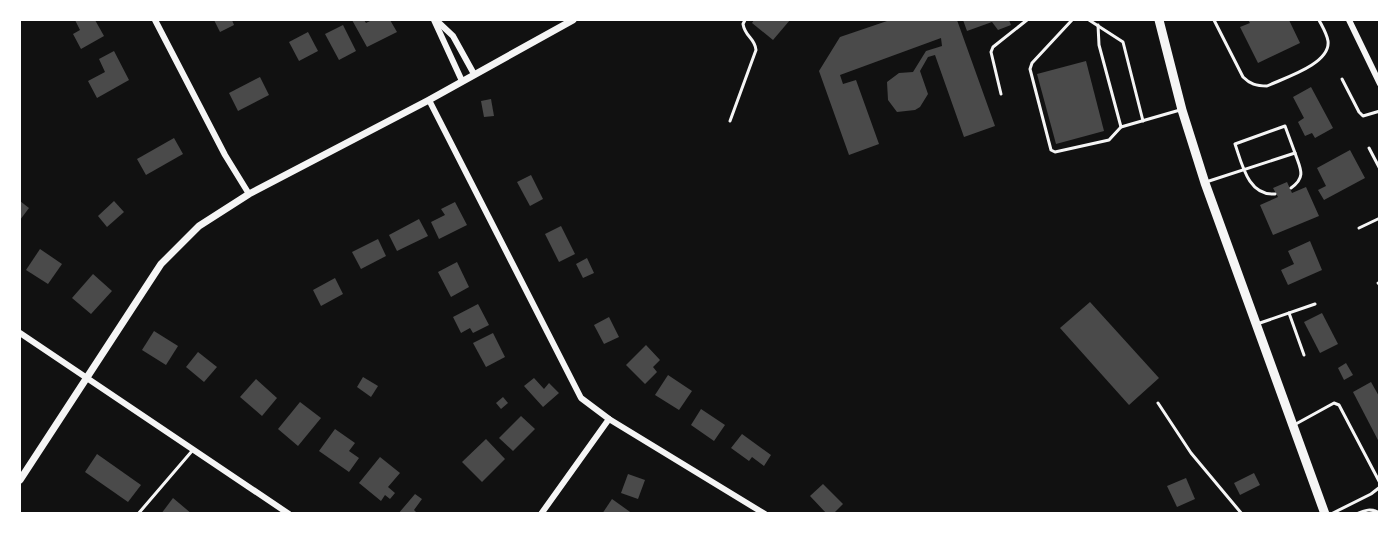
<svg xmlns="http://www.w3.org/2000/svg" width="1399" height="533" viewBox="0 0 1399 533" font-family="'Work Sans',sans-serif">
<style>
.building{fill:#4a4a4a}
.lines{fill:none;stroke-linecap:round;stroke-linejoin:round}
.service{stroke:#f5f5f5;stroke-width:3}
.minor{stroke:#f5f5f5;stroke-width:6}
.tertiary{stroke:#f5f5f5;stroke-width:7}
.primary{stroke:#f5f5f5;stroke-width:9}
</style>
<rect width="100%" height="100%" fill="#111"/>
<g class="building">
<polygon points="75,20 95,20 104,36 81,49 73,34 80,30"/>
<polygon points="214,20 232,20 234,25 220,32"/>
<polygon points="352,20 364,20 366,23 372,20 390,20 397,32 367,47"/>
<polygon points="754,20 790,20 773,40 752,23"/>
<polygon points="890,20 957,20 995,126 964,137 935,55 928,57 920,71 928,94 920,107 915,110 897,112 888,100 887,82 899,73 913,72 926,51 942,46 941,38 840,75 843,84 856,80 879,144 849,155 819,71 840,37"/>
<polygon points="963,20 1009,20 1011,25 998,30 992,22 967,31"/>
<polygon points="1248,20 1289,20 1300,43 1258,63 1240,27 1250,23"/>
<polygon points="343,25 356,51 339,60 325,34"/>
<polygon points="308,32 318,51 299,61 289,42"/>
<polygon points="114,51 129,80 97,98 88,81 105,72 99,59"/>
<polygon points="1086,61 1104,131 1056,144 1037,74"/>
<polygon points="260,77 269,95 238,111 229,93"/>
<polygon points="1311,87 1333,128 1315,138 1312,133 1305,136 1298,122 1304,118 1293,97"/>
<polygon points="491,99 494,116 484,117 481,101"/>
<polygon points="174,138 183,154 146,175 137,159"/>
<polygon points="1350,150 1365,178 1324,200 1318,190 1326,186 1317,168"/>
<polygon points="531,175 543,199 530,206 517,182"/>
<polygon points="1287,182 1292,193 1306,187 1319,216 1273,235 1260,205 1278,197 1273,188"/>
<polygon points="20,201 29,208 20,220"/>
<polygon points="114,201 124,212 107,227 98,216"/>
<polygon points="455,202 467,225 439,239 431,222 445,215 441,209"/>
<polygon points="419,219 428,236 397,251 389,235"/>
<polygon points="561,226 575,254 559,262 545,234"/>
<polygon points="378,239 386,256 361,269 352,252"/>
<polygon points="1310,241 1322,270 1288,285 1281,270 1294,264 1288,251"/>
<polygon points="40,249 62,264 48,284 26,270"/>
<polygon points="587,258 594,273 583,278 576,264"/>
<polygon points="457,262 469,287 451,297 438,272"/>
<polygon points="93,274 112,291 91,314 72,298"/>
<polygon points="335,278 343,294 321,306 313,290"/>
<polygon points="1090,302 1159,378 1129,405 1060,328"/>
<polygon points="478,304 489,325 473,333 470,328 461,333 453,317"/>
<polygon points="1322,313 1338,344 1320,353 1304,322"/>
<polygon points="609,317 619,337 604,344 594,325"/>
<polygon points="154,331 178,346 166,365 142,350"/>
<polygon points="493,333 505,357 486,367 473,343"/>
<polygon points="646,345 660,360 653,367 657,372 645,384 626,365"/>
<polygon points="198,352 217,367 204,382 186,367"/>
<polygon points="1346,363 1353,375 1344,380 1338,368"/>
<polygon points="668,375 692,391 679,410 655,395"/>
<polygon points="363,377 378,386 371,397 357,387"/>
<polygon points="534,378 544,389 549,383 559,393 543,407 524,386"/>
<polygon points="256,379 277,398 262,416 240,397"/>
<polygon points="1371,382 1380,398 1380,444 1353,392"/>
<polygon points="503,397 508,403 501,409 496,403"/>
<polygon points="300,402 321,418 298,446 278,429"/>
<polygon points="701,409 725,425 714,441 691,425"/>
<polygon points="521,416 535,429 513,451 499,438"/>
<polygon points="335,429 355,443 349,451 359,458 349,472 319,451"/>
<polygon points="742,434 771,455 764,466 752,457 749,461 731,448"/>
<polygon points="486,439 505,459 482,482 462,462"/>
<polygon points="97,454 141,485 128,502 85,472"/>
<polygon points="380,457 400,473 388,487 395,493 390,499 385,495 381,501 359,483"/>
<polygon points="1254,473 1260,485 1240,495 1234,483"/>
<polygon points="628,474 645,480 638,499 621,493"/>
<polygon points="1186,478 1195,499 1177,507 1167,486"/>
<polygon points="823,484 843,504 833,514 827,514 810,496"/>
<polygon points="415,494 422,499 414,510 418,514 398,514"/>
<polygon points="173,498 192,514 161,514"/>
<polygon points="612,499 633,514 602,514"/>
</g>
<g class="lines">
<g class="service">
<polyline points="1072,20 1032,63 1030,69 1051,150 1055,152 1109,140 1121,127 1180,110"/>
<polyline points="1089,20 1123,42 1143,121"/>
<path d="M1214 20 1243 77C1250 84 1256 86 1267 86 1284 78 1331 64 1328 41 1327 34 1322 26 1319 20"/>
<polyline points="1098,25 1099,45 1121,127"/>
<polyline points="1342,79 1359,112 1363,116 1380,111"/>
<polyline points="1001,94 991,52 993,47 1027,20"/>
<path d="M730 121 756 50C755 38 745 37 743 24L745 20"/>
<polyline points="1369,148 1380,169"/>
<path d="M1206 182 1295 153 1285 126 1235 144C1242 164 1248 196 1275 194"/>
<path d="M1291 188C1307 177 1300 168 1295 153"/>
<polyline points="1359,228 1380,218"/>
<polyline points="1378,283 1380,285"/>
<polyline points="1289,313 1304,355"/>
<polyline points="1257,324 1315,304"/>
<polyline points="1158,403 1191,453 1242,514"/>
<polyline points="1294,425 1334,403 1339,405 1380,483"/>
<polyline points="138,514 192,451"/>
<polyline points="1331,514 1371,494 1380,487"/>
<path d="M1356 514C1365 510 1371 508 1380 513"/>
</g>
<g class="minor">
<polyline points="155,20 225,155 249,194"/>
<polyline points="434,20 462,81"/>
<polyline points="436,20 453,36 474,74"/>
<polyline points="1349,20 1380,84"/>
<polyline points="429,100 581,398 609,419 765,514"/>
<polyline points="20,333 289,514"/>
<polyline points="541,514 609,419"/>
</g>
<polyline class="tertiary" points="20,480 161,264 199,226 249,194 429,100 573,20"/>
<polyline class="primary" points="1159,20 1182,110 1205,183 1325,514"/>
</g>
<rect width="1399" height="533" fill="none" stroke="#ffffff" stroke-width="42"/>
</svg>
